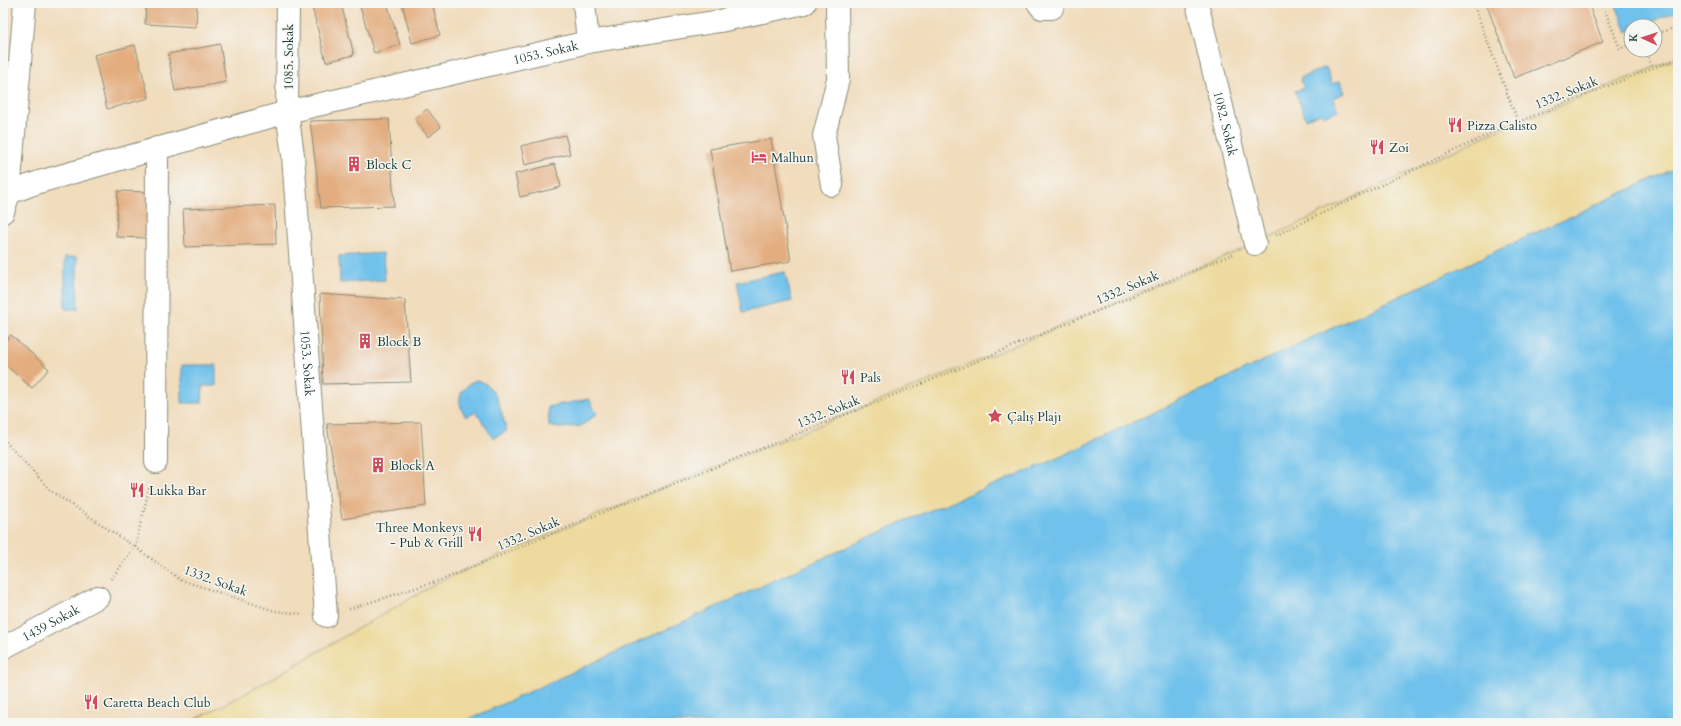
<svg xmlns="http://www.w3.org/2000/svg" width="1681" height="726" viewBox="0 0 1681 726" font-family="Cardo,serif">
<style>
.sand{fill:#eeda9e;stroke:#868c69}
.water{fill:#70c1eb;stroke:#487f90}
.building{fill:#e3ad7f}
.lines{fill:none;stroke-linecap:round;stroke-linejoin:round}
.minor-casing{stroke:#888c78;stroke-width:24}
.path{stroke:#888c78;stroke-width:2.5;stroke-dasharray:1 3;stroke-linecap:butt}
.minor{stroke:#fff;stroke-width:22}
.labels{text-anchor:middle;stroke-width:3;stroke-linejoin:round;paint-order:stroke}
.street-label{font-size:13px;fill:#1f3d34;stroke:#f6f6f2}
.poi-label{font-size:13px;fill:#1f3d34;stroke:#f6f6f2;text-anchor:start}
</style>
<rect width="100%" height="100%" fill="#f6f6f2"/>
<filter id="ink" filterUnits="userSpaceOnUse"><feTurbulence type="fractalNoise" baseFrequency=".025" numOctaves="2"/><feDisplacementMap in="SourceGraphic" scale="8" xChannelSelector="R" yChannelSelector="G"/><feConvolveMatrix kernelMatrix="1 2 1 2 8 2 1 2 1" color-interpolation-filters="sRGB"/></filter>
<filter id="wash" filterUnits="userSpaceOnUse"><feTurbulence type="fractalNoise" baseFrequency=".012" numOctaves="4" result="noise"/><feDisplacementMap in="SourceGraphic" scale="16" xChannelSelector="R" yChannelSelector="G"/><feGaussianBlur stdDeviation="0.9" result="paint"/><feColorMatrix in="noise" values="0 0 0 0 0 0 0 0 0 0 0 0 0 0 0 0 0 1.4 0 .05"/><feComposite in="paint" operator="in"/></filter>
<g filter="url(#wash)">
<rect width="100%" height="100%" fill="#f1dcbc"/>
<polygon class="sand" points="1678,58 1678,167 1436,279 1047,463 909,519 461,723 188,723 250,691 444,579 599,514 961,368 1255,244 1498,130"/>
<g class="water">
<polygon points="1615,3 1678,3 1678,11 1641,26 1631,26 1631,30 1627,32"/>
<polygon points="1326,67 1332,84 1340,81 1344,93 1333,98 1338,111 1323,116 1321,113 1306,119 1295,91 1304,88 1300,78"/>
<polygon points="1678,167 1678,723 461,723 909,519 1047,463 1436,279"/>
<polygon points="383,253 385,280 340,283 339,256"/>
<polygon points="65,257 77,257 78,309 65,309"/>
<polygon points="785,272 792,301 743,312 737,282"/>
<polygon points="182,365 216,365 216,386 203,386 202,403 182,403"/>
<path d="M476 380C498 384 501 413 507 431L493 438 476 412 466 417C455 400 459 389 476 380Z"/>
<polygon points="589,399 597,414 581,426 559,428 549,426 548,407"/>
</g>
<g id="blocks">
<g class="building">
<polygon points="146,3 197,3 196,27 145,24"/>
<polygon points="311,3 341,3 354,55 326,62"/>
<polygon points="359,3 387,3 400,45 374,53"/>
<polygon points="402,3 432,3 440,35 412,43"/>
<polygon points="617,3 652,3 652,4 618,9"/>
<polygon points="1486,3 1588,3 1603,42 1514,78"/>
<polygon points="220,44 226,82 175,91 168,54"/>
<polygon points="135,45 149,98 107,109 94,55"/>
<polygon points="427,109 441,127 428,137 415,119"/>
<polygon points="389,119 394,206 321,208 310,121"/>
<polygon points="565,135 570,154 525,165 521,146"/>
<polygon points="771,139 791,261 730,271 710,149"/>
<polygon points="555,164 561,187 520,197 515,174"/>
<polygon points="118,191 149,192 148,238 116,237"/>
<polygon points="275,205 276,244 185,247 183,209"/>
<polygon points="320,294 405,300 411,382 323,384"/>
<polygon points="11,335 49,369 32,388 3,363 3,344"/>
<polygon points="421,422 426,506 342,519 327,424"/>
</g>
</g>
</g>
<g filter="url(#ink)">
<use href="#blocks" fill-opacity="0" stroke="#888c78" stroke-width="1"/>
<g class="lines">
<g class="minor-casing">
<g id="minor">
<path id="s1" d="M288 3 287 112 293 155 326 616"/>
<polyline points="584,3 588,42"/>
<polyline points="1038,3 1042,8 1052,8 1053,3"/>
<path id="s2" d="M1197 3 1255 244"/>
<polyline points="832,185 824,136 838,79 837,3"/>
<path id="s3" d="M9 193 39 182 287 112 588 42 720 21 805 3"/>
<polyline points="3,212 9,193 25,3"/>
<polyline points="156,462 157,148"/>
<path id="s4" d="M3 648 98 597"/>
</g>
</g>
<g class="path">
<polyline points="1473,3 1518,122"/>
<polyline points="1602,3 1620,49 1631,44"/>
<polyline points="1655,35 1678,26"/>
<polyline points="1646,50 1652,69"/>
<polyline points="1276,235 1498,130 1678,58"/>
<polyline points="3,439 51,491 135,547 181,580 275,611 303,614"/>
<polyline points="111,579 135,547 150,485"/>
<polyline points="349,609 444,579 599,514 961,368 1233,254"/>
</g>
<use href="#minor" class="minor"/>
</g>
</g>
<defs>
<g id="restaurant-bare" transform="scale(1.2)"><path d="M-5-6h1v4h1v-4h1v4h1v-4h1v5L-1.5 .5V6h-2V.5L-5-1ZM5-6V6H3V1.5H1.5Q1.5-4 5-6Z" fill="#d1495b" stroke="#f6f6f2" stroke-width="2.5" paint-order="stroke"/></g>
<g id="hotel-bare" transform="scale(1.2)"><path d="M-6-4.5h1.5V1H6V5H4.5V3h-9V5H-6ZM-4 0a1.8 1.8 0 1 1 3.6 0ZM.5 0V-2.5h3Q6-2.5 6 0Z" fill="#d1495b" stroke="#f6f6f2" stroke-width="2.5" paint-order="stroke"/></g>
<g id="building-bare" transform="scale(1.2)"><path d="M-4-6H4V6H1V3H-1V6H-4ZM-2.5-4.3h1.7v1.8h-1.7ZM.8-4.3h1.7v1.8H.8ZM-2.5-1h1.7V.8h-1.7ZM.8-1h1.7V.8H.8Z" fill="#d1495b" stroke="#f6f6f2" stroke-width="2.5" paint-order="stroke"/></g>
<g id="sight-bare" transform="scale(1.2)"><path d="M0-6L1.8-2.2L6-1.7L2.9 1.2L3.7 5.4L0 3.3L-3.7 5.4L-2.9 1.2L-6-1.7L-1.8-2.2Z" fill="#d1495b" stroke="#f6f6f2" stroke-width="2.5" paint-order="stroke"/></g>
</defs>
<g fill-rule="evenodd">
<use href="#restaurant-bare" x="1455" y="125"/>
<use href="#restaurant-bare" x="1377" y="147"/>
<use href="#hotel-bare" x="759" y="157"/>
<use href="#building-bare" x="354" y="164"/>
<use href="#building-bare" x="365" y="341"/>
<use href="#restaurant-bare" x="848" y="377"/>
<use href="#sight-bare" x="995" y="416"/>
<use href="#building-bare" x="378" y="465"/>
<use href="#restaurant-bare" x="137" y="490"/>
<use href="#restaurant-bare" x="475" y="534"/>
<use href="#restaurant-bare" x="91" y="702"/>
</g>
<g class="labels">
<g class="street-label">
<text dy="5" stroke="none"><textPath href="#s3" startOffset="555">1053. Sokak</textPath></text>
<text transform="translate(288 57) rotate(-90)" y="5">1085. Sokak</text>
<text transform="translate(1566 92) rotate(-22)" y="5">1332. Sokak</text>
<text dy="5" stroke="none"><textPath href="#s2" startOffset="124">1082. Sokak</textPath></text>
<text transform="translate(1127 287) rotate(-23)" y="5">1332. Sokak</text>
<text dy="5" stroke="none"><textPath href="#s1" startOffset="361">1053. Sokak</textPath></text>
<text transform="translate(828 411) rotate(-22)" y="5">1332. Sokak</text>
<text transform="translate(528 533) rotate(-23)" y="5">1332. Sokak</text>
<text transform="translate(216 580) rotate(20)" y="5">1332. Sokak</text>
<text dy="5" stroke="none"><textPath href="#s4" startOffset="54">1439 Sokak</textPath></text>
</g>
<g class="poi-label">
<text x="1467" y="130">Pizza Calisto</text>
<text x="1389" y="152">Zoi</text>
<text x="771" y="162">Malhun</text>
<text x="366" y="169">Block C</text>
<text x="377" y="346">Block B</text>
<text x="860" y="382">Pals</text>
<text x="1007" y="421">Çalış Plajı</text>
<text x="390" y="470">Block A</text>
<text x="149" y="495">Lukka Bar</text>
<text x="463" y="532" text-anchor="end">Three Monkeys<tspan x="463" dy="15">- Pub &amp; Grill</tspan></text>
<text x="103" y="707">Caretta Beach Club</text>
</g>
</g>
<rect width="1681" height="726" fill="none" stroke="#f6f6f2" stroke-width="16"/>
<g transform="translate(1643 38) rotate(273)"><circle r="19" fill="#f6f6f2" stroke="#a0aca6"/>
<path d="M0-3L7 15L0 10L-7 15Z" fill="#d1495b"/>
<text y="-6" font-size="11" font-weight="bold" text-anchor="middle" fill="#1f3d34">K</text>
</g>
</svg>
